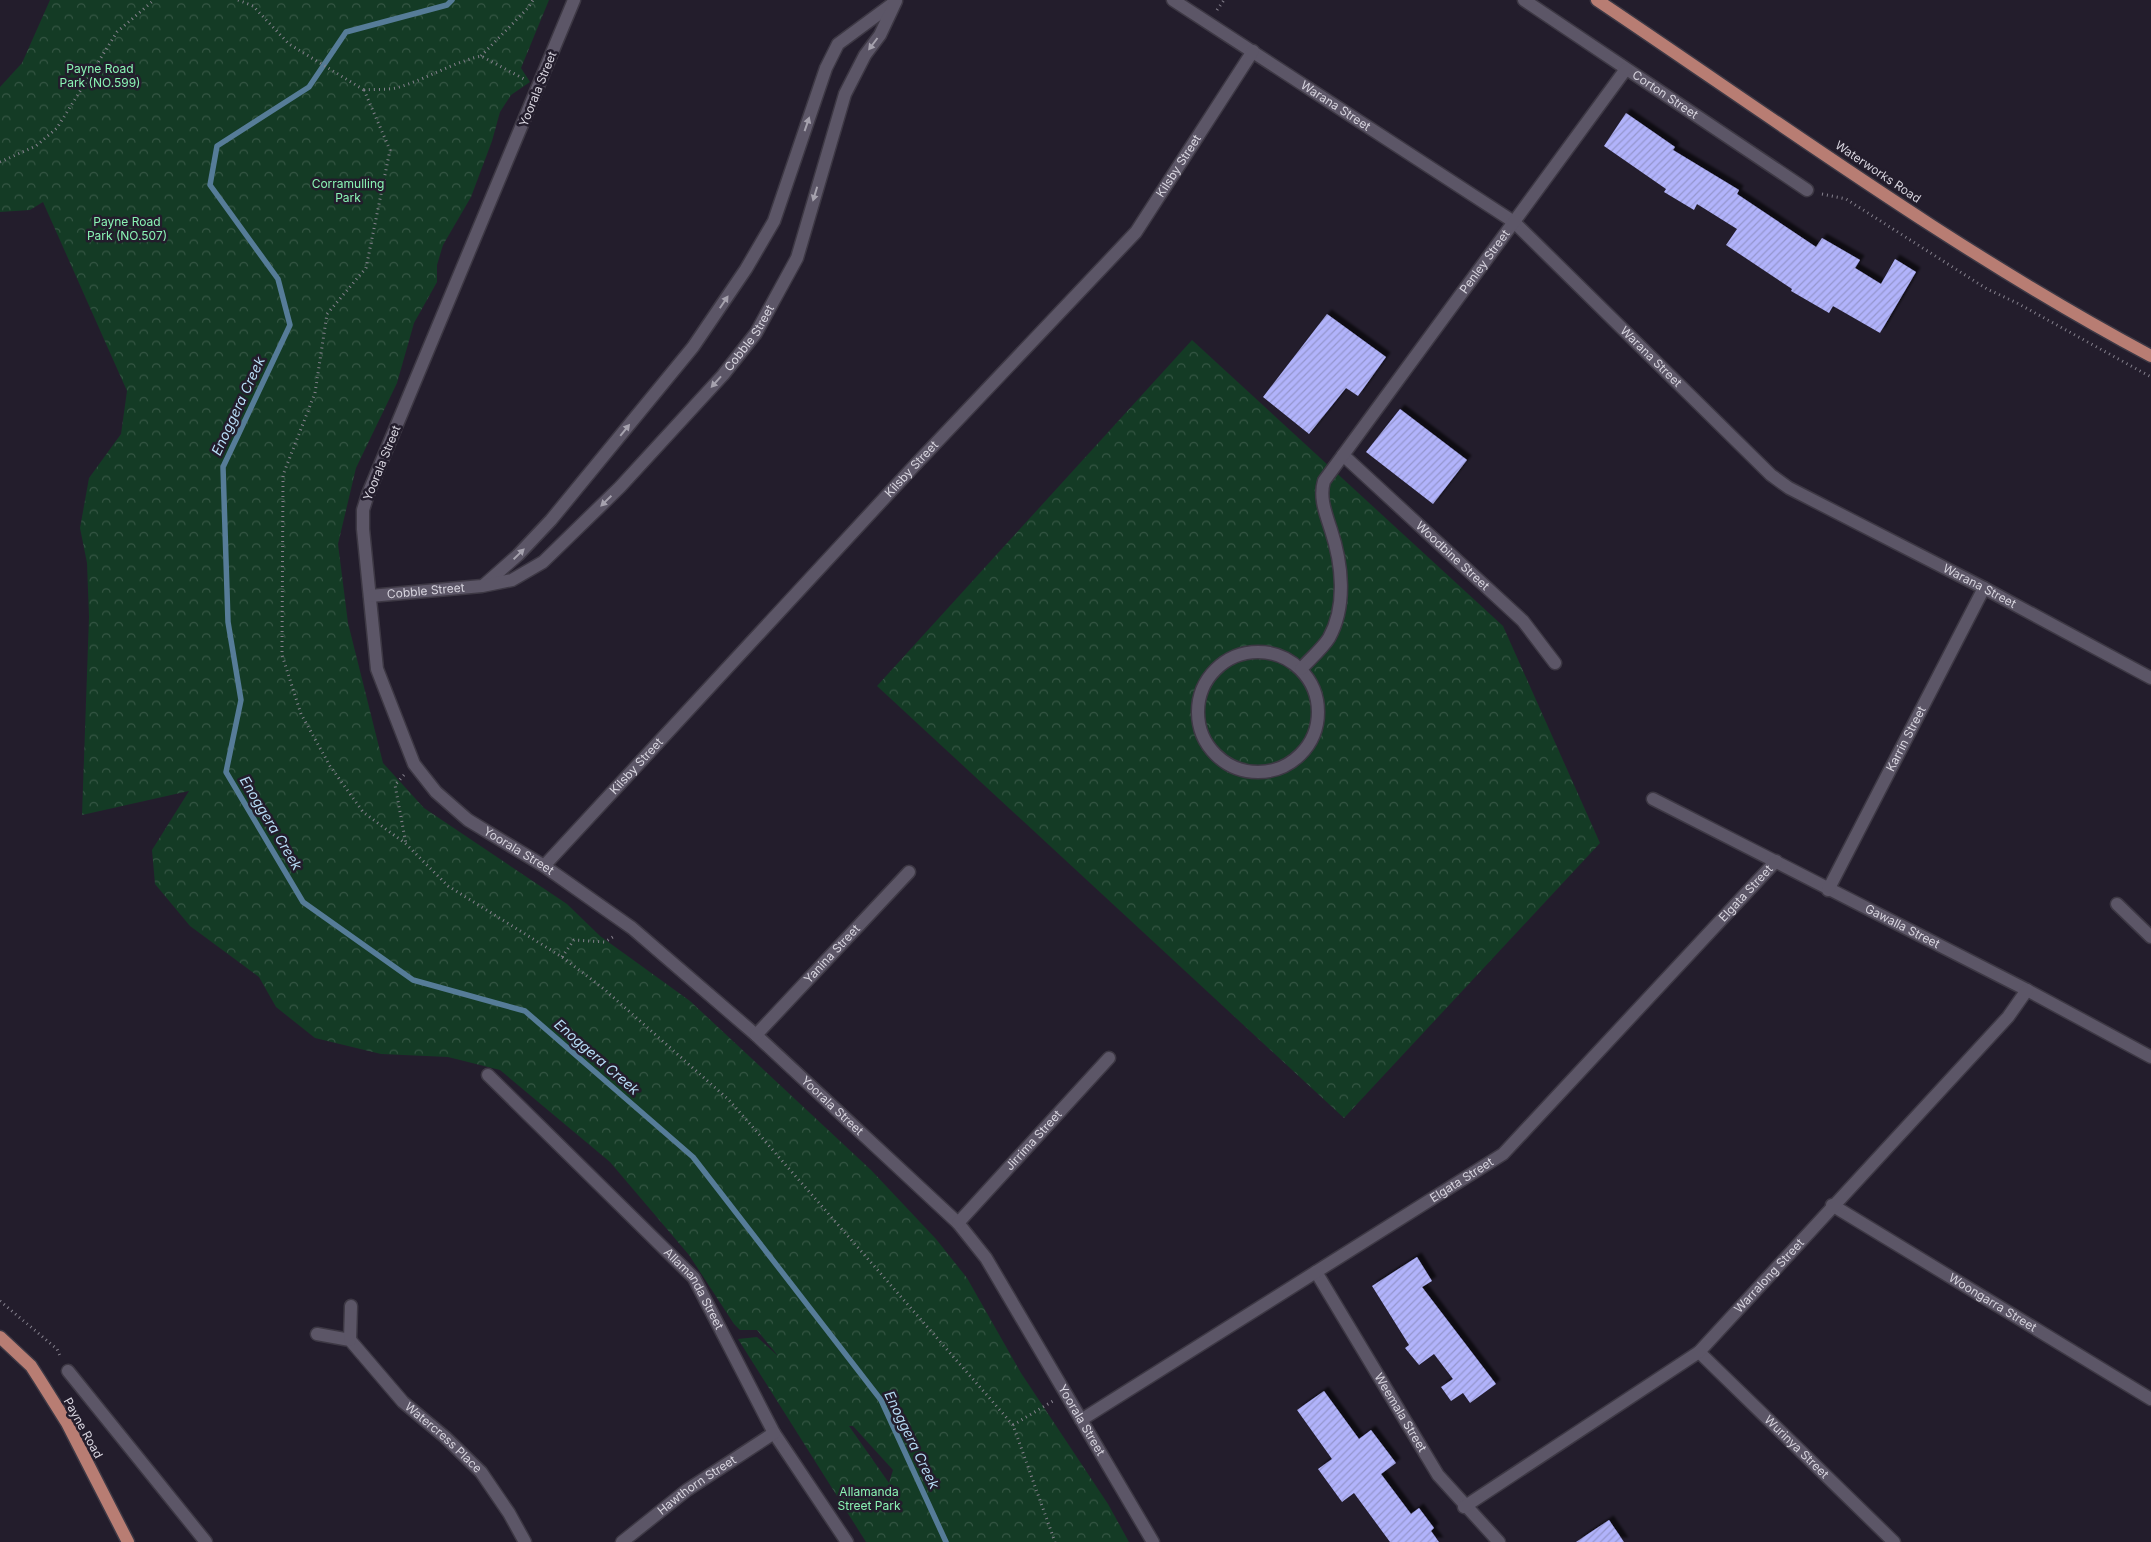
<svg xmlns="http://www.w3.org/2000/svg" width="2151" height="1542" viewBox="0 0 2151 1542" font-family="Inter,sans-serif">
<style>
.park{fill:url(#park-crowns);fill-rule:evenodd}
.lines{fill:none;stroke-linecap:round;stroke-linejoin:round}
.stream{stroke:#567c98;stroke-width:5.5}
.building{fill:url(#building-hatch);filter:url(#shadow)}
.minor-casing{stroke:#3d3844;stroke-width:15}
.major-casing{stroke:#3d3844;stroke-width:15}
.path{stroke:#85818d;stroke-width:3;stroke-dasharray:1 4;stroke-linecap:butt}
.minor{stroke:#5c5667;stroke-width:12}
.major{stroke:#b87d73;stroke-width:12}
.oneway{fill:#a6a2ae}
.labels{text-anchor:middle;stroke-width:5;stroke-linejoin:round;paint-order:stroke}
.park-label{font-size:12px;fill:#8af3b4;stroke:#231d2c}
.street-label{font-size:12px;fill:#d7d4de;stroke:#231d2c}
.water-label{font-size:14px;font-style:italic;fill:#b6dbf5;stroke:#231d2c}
</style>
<defs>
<pattern id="park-crowns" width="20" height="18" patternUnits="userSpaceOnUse" patternTransform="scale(1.25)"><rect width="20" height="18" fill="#143b25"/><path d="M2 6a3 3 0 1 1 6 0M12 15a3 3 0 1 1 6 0" fill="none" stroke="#355644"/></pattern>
<pattern id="building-hatch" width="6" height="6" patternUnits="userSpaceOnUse" patternTransform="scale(1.25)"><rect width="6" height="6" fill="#b1b3fb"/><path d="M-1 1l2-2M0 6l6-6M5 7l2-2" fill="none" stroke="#9596cd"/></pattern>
<filter id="shadow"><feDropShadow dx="4.5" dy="-4.5" stdDeviation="1" flood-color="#0009"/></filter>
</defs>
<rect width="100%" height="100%" fill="#231d2c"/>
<g class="park">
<path d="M50 0H549L521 68 530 82 511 95 500 112 492 141 471 197 443 245 437 265V282L414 323 397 383 356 468 338 544 348 623 383 763 424 808 567 904 600 936 690 1001 871 1170 936 1239 967 1278 1021 1373 1108 1504 1129 1542H866L738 1339 757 1337 778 1356 757 1330H740L734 1324 689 1255 610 1162 500 1070 448 1057 381 1054 315 1038 276 1007 259 977 190 926 155 884 152 850 189 791 82 815 89 617 87 563 80 528 89 478 121 434 127 391 43 202 30 210 0 212V87L22 63ZM849 1426H853L893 1470 889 1483Z"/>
<polygon points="1192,340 1503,626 1600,843 1344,1118 877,686"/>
</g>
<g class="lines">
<polyline class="stream" points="452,0 447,5 346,32 309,87 217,146 210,185 278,279 290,325 223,467 228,622 241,700 226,772 303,902 413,980 525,1011 693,1157 881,1400 946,1542"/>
</g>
<g class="building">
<polygon points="1626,113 1675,147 1673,150 1739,190 1737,194 1816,247 1822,238 1860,260 1855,268 1881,284 1895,259 1916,272 1880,333 1833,306 1829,313 1791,291 1792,289 1726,245 1737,229 1697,204 1694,210 1664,192 1666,189 1604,146"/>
<polygon points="1327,314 1386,357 1358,396 1346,388 1309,434 1263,397"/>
<polygon points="1400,409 1467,460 1433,504 1366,452"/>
<polygon points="1417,1257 1432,1281 1422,1287 1496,1384 1470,1403 1463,1393 1451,1401 1441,1387 1453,1379 1434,1354 1419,1365 1405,1348 1409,1345 1372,1286"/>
<polygon points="1324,1391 1359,1439 1371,1430 1396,1463 1381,1474 1411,1514 1419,1508 1434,1528 1431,1531 1439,1542 1390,1542 1354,1493 1342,1502 1318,1469 1332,1459 1297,1410"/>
<polygon points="1609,1520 1624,1542 1576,1542"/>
</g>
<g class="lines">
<g class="minor-casing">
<g id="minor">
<path id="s1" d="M574 0 368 494 363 510V529L377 669 414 764 436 792 468 820 544 866 632 928 756 1035 958 1223 986 1258 1153 1542"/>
<path id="s2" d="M1173 0 1514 222 1771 475 1789 488 1984 588 2151 678"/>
<path id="s3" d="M1524 0 1807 190"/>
<path id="s4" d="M1343 455 1523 621 1555 663"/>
<polyline points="484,585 518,555 551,520 693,347 746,269 774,221 826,68 838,44 895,2"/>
<path id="s5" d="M370 596 482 586 512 580 543 562 620 487 723 375 756 333 797 258 845 94 865 55 880 35 896 1"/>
<circle cx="1258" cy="712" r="60"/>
<path id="s6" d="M1301 669C1309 660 1322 649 1329 638 1347 606 1342 563 1331 530 1326 514 1319 498 1324 481L1626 69"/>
<path id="s7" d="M1653 799 2027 990 2151 1057"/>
<path id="s8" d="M544 866 916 464 1136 232 1253 51"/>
<path id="s9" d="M1828 890 1984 588"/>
<polyline points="2117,904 2151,937"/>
<path id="s10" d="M756 1035 909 872"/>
<path id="s11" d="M488 1075 694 1278 774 1433 847 1542"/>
<path id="s12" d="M1832 1205 2151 1399"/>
<path id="s13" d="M958 1223 1109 1058"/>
<path id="s14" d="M1316 1272 1438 1475 1499 1542"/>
<path id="s15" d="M317 1334 350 1340 403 1402 445 1437 481 1472 509 1513 525 1542"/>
<polyline points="350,1340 351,1306"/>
<path id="s16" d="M1699 1352 1894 1542"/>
<polyline points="68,1371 206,1542"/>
<path id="s17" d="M1081 1420 1503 1154 1776 861"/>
<path id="s18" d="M1464 1507 1699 1352 2008 1017 2027 990"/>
<path id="s19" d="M622 1542 687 1490 774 1433"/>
</g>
</g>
<g class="major-casing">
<g id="major">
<path d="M1597 0C1779 122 1958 253 2151 356"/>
<polyline points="0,1337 31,1366 40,1380 67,1423 128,1542"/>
</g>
</g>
<g class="path">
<polyline points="238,0 253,6 289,44 364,90"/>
<polyline points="1217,10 1224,0"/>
<polyline points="481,56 528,8 533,0"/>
<polyline points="364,90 390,150 366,268 327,314 315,393 283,475 282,655 301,714 330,766 363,812 406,844 448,886 562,957 604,989 729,1100 1013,1425 1055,1542"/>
<path d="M364 90C374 89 386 90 396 88 425 80 451 63 481 56L526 80"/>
<polyline points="0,162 36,146 57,128 117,32 154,0"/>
<polyline points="1822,194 1846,199 1987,289 2017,303 2151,377"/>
<polyline points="404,775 395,785 406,844"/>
<polyline points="562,957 574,940 605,942 616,935"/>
<polyline points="0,1301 57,1349 61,1358"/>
<polyline points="1013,1425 1053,1401"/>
</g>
<use href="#minor" class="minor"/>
<use href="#major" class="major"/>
</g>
<defs><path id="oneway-solid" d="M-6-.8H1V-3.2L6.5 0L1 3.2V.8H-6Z" transform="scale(1.25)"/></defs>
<g class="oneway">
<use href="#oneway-solid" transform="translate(873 44) rotate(127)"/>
<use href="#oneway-solid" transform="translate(807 124) rotate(-71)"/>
<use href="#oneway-solid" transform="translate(815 194) rotate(107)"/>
<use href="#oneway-solid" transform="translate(724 302) rotate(-56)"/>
<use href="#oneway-solid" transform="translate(716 382) rotate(132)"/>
<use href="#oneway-solid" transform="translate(625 430) rotate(-51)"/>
<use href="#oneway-solid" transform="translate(606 501) rotate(136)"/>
<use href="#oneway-solid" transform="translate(519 554) rotate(-44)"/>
</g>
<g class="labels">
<g class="park-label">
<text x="100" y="73">Payne Road<tspan x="100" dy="14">Park (NO.599)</tspan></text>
<text x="348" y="188">Corramulling<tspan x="348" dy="14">Park</tspan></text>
<text x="127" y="226">Payne Road<tspan x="127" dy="14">Park (NO.507)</tspan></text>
<text x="869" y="1496">Allamanda<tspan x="869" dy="14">Street Park</tspan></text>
</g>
<g class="street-label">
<text transform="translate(538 89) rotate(-68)" y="4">Yoorala Street</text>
<text dy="4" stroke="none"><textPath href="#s3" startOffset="170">Corton Street</textPath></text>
<text dy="4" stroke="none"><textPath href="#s2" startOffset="194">Warana Street</textPath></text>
<text dy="4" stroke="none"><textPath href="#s8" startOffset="946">Kilsby Street</textPath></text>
<text transform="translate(1878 172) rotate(34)" y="4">Waterworks Road</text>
<text dy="4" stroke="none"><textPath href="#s6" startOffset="475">Penley Street</textPath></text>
<text dy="4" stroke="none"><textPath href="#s5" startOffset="484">Cobble Street</textPath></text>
<text dy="4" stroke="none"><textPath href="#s2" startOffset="599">Warana Street</textPath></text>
<text transform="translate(382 463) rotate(-68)" y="4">Yoorala Street</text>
<text dy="4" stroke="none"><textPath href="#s8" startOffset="541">Kilsby Street</textPath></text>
<text dy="4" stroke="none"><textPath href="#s4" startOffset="149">Woodbine Street</textPath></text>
<text dy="4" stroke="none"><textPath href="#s2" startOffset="1004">Warana Street</textPath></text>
<text dy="4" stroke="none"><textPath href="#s5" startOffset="56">Cobble Street</textPath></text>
<text dy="4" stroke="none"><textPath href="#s9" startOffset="170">Karrin Street</textPath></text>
<text dy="4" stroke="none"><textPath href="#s8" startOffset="136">Kilsby Street</textPath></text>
<text dy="4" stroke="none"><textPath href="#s1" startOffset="951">Yoorala Street</textPath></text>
<text dy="4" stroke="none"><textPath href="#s17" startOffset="855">Elgata Street</textPath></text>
<text dy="4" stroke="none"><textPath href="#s7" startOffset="280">Gawalla Street</textPath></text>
<text dy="4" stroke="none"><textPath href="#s10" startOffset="111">Yanina Street</textPath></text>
<text dy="4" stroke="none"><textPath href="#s1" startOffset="1356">Yoorala Street</textPath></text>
<text dy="4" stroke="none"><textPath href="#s13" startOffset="112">Jirrima Street</textPath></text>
<text dy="4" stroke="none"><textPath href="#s17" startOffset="450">Elgata Street</textPath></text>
<text dy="4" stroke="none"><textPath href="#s18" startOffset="385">Warralong Street</textPath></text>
<text dy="4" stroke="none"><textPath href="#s11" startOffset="298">Allamanda Street</textPath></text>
<text dy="4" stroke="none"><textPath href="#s12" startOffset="188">Woongarra Street</textPath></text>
<text dy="4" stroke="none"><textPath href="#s14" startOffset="164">Weemala Street</textPath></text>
<text dy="4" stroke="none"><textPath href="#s1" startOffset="1761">Yoorala Street</textPath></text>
<text transform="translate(83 1428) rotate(61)" y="4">Payne Road</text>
<text dy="4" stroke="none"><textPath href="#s15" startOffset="169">Watercress Place</textPath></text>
<text dy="4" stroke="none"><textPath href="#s16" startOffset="136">Wurinya Street</textPath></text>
<text dy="4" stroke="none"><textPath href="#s19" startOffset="94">Hawthorn Street</textPath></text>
</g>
<g class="water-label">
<text transform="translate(238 406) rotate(-65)" y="5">Enoggera Creek</text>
<text transform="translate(271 823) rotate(59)" y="5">Enoggera Creek</text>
<text transform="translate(597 1057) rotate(41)" y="5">Enoggera Creek</text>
<text transform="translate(912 1440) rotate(64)" y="5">Enoggera Creek</text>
</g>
</g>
</svg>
